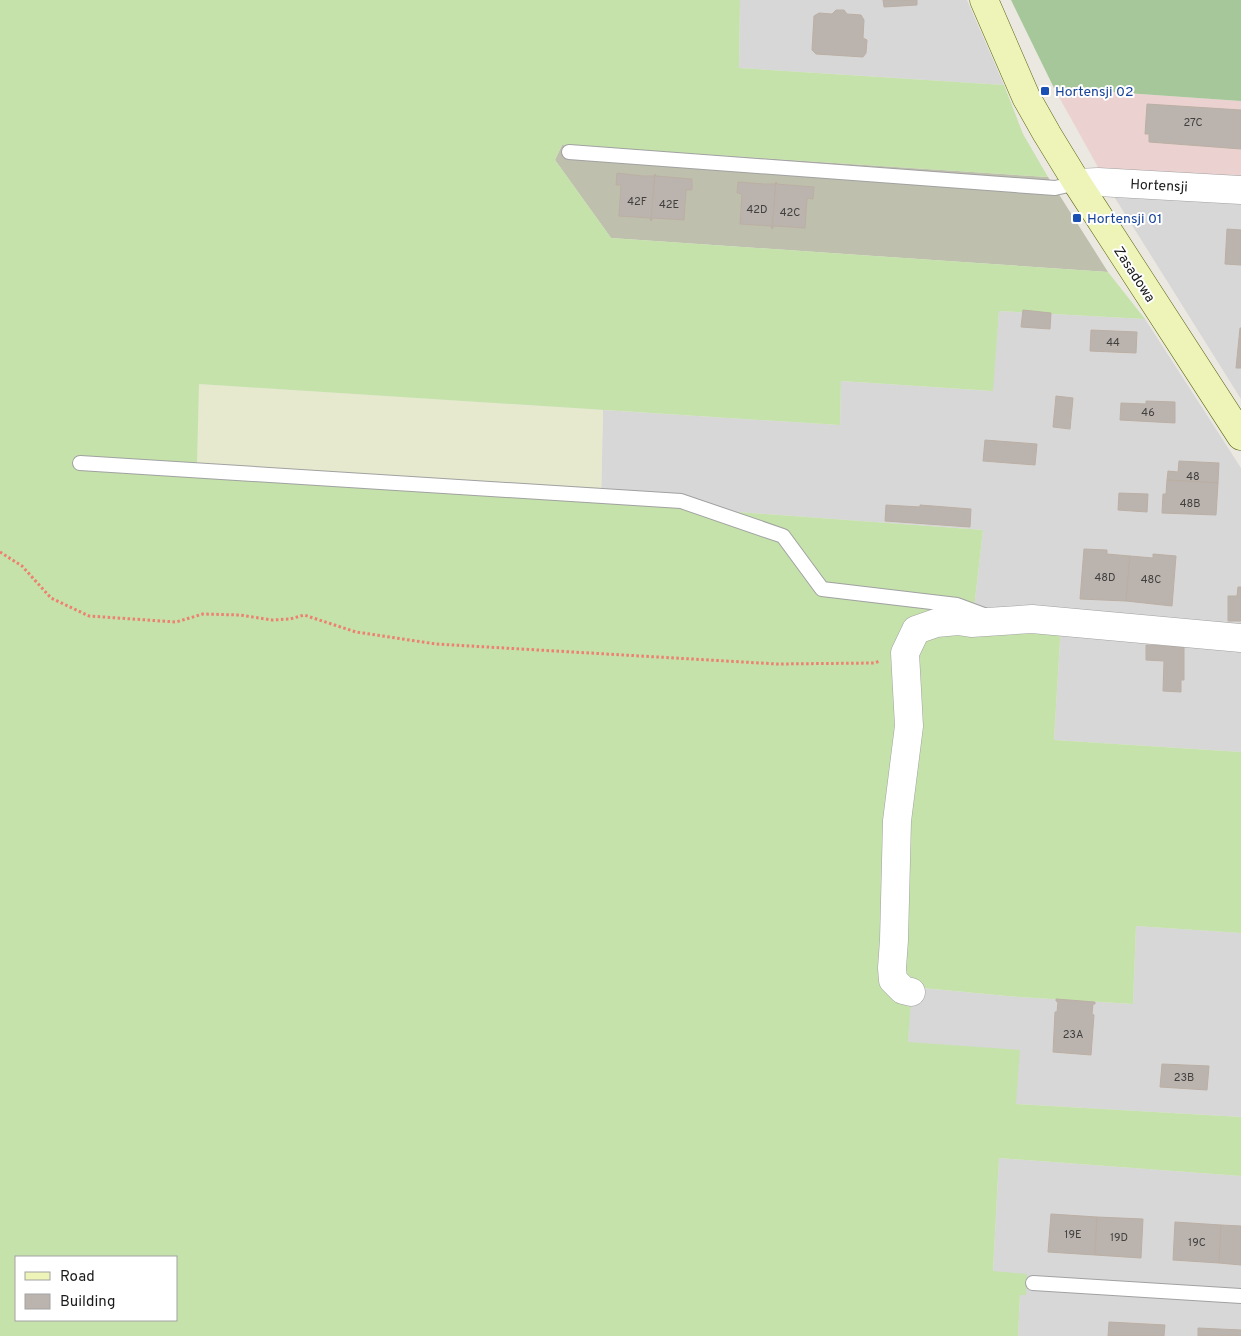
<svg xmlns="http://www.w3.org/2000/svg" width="1241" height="1336" viewBox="0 0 1241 1336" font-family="Overpass,sans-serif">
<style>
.residential{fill:#d8d7d7}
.commercial{fill:#ebd2d0}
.construction{fill:#bebfad}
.farmland{fill:#e6e9cd}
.grass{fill:#c4e2aa;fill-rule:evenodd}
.forest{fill:#a5c799}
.building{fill:#bbb4ae;stroke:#bbafa4}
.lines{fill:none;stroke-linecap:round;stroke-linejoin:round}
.lane-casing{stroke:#a1a1a1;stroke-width:16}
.street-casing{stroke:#a1a1a1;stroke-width:29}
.secondary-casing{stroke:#5a650e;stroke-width:29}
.path{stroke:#ed8070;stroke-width:3;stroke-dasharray:2.5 2.5;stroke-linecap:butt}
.lane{stroke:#fff;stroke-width:14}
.street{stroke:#fff;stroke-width:28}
.secondary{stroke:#eef3b7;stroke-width:28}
.transit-dot{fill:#1a4fb4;stroke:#fff;stroke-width:2}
.labels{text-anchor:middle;stroke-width:4;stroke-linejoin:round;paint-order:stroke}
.number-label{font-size:11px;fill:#42403f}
.transit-label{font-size:14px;fill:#164399;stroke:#fff;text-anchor:start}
.street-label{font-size:14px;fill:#1a1a1a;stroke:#fff}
</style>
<rect width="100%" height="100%" fill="#ebe8e1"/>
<g class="residential">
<polygon points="740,0 967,0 1004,85 739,68"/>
<polygon points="1110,190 1241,198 1241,399"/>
<polygon points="999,311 1145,319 1241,468 1241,752 1054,740 1061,624 973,617 983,530 601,502 603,410 840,425 841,381 992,391"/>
<polygon points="1136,926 1241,933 1241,1117 1015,1104 908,1042 911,987 1019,997 1133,1004"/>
<polygon points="999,1158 1241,1176 1241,1336 1018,1336 1020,1295 993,1271"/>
</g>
<polygon class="commercial" points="1054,88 1241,101 1241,176 1099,169"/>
<polygon class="construction" points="562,145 1048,177 1108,272 611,238 555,160"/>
<polygon class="farmland" points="199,384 603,410 601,488 197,464"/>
<path class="grass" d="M0 0H740L739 68 1004 85 1023 134 1048 177 562 145 555 160 611 238 1108 272 1145 319 999 311 993 391 841 381 840 425 199 384 197 464 601 488 602 502 983 530 973 617 1061 624 1054 740 1241 752V933L1136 926 1133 1004 1019 997 912 987 908 1042 1020 1050 1016 1104 1241 1117V1176L999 1158 993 1271 1027 1274 1026 1295H1020L1018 1336H0ZM16 1257H176V1320H16Z"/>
<polygon class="forest" points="1011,0 1241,0 1241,101 1054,88"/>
<g class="building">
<polygon points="883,0 917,0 917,5 884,7"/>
<polygon points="836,10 844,10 847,14 861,15 864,20 863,38 867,40 866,53 863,57 816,54 812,50 814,16 819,13 832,14"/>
<polygon points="1147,104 1241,110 1241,149 1149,142 1149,134 1145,134"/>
<polygon points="617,173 642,176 654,176 655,174 651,221 650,218 619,216 621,185 616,185"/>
<polygon points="655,174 656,176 692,179 692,190 686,190 684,220 653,218 651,221"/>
<polygon points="738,182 763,184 775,184 776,182 772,229 771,226 740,224 742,194 737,193"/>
<polygon points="776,182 777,184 788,185 814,187 813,199 807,198 805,228 774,226 772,229"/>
<polygon points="1227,229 1241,230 1241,265 1225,264"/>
<polygon points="1023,310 1051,313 1050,329 1021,327"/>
<polygon points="1240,328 1241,328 1241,368 1236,368"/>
<polygon points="1091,330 1137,332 1136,353 1090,351"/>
<polygon points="1056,396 1073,398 1070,429 1053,427"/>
<polygon points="1146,401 1175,402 1175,423 1120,420 1121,403 1146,404"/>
<polygon points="985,440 1037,444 1035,465 983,461"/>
<polygon points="1179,461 1219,463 1218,483 1167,480 1168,471 1178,472"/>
<polygon points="1167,480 1218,483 1216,515 1162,513 1163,494 1166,494"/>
<polygon points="1119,493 1148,494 1147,512 1118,510"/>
<polygon points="886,505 920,507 920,505 971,509 970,527 885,521"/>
<polygon points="1084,549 1107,550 1107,554 1130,556 1126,601 1080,599"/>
<polygon points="1153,554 1176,556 1172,606 1126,601 1130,556 1153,558"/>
<polygon points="1238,587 1241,587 1241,621 1228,621 1228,596 1237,596"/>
<polygon points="1146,645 1184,647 1184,680 1181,680 1181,692 1163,691 1164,661 1146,660"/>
<polygon points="1056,999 1095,1002 1095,1004 1093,1004 1092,1014 1094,1015 1091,1055 1053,1052 1055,1012 1057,1012 1058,1002 1056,1001"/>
<polygon points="1162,1064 1209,1066 1207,1090 1160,1087"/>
<polygon points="1051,1214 1097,1217 1095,1255 1048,1252"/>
<polygon points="1097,1217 1143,1219 1141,1258 1095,1255"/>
<polygon points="1175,1222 1221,1225 1219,1263 1173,1260"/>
<polygon points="1221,1225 1241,1226 1241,1265 1219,1263"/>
<polygon points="1109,1322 1165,1325 1164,1336 1108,1336"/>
<polygon points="1198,1328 1241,1330 1241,1336 1198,1336"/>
</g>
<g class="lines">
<g class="lane-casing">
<g id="lane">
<polyline points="569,152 1055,188 1077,183"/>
<polyline points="80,463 681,501 783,536 822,589 957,605 984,615"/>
<polyline points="1033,1283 1241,1296"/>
</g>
</g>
<g class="street-casing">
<g id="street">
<polyline points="1077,183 1098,182 1241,190"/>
<polyline points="911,992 903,990 893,980 892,968 894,940 897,821 909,726 905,653 916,630 936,623 958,621 971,623 1032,619 1241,638"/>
</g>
</g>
<g class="secondary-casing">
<polyline id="secondary" points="984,0 1026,97 1047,134 1077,183 1241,436"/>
</g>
<polyline class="path" points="0,552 22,566 51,598 89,616 176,622 203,614 240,615 272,620 290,619 304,615 356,632 436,644 777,664 874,663 880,661"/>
<use href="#lane" class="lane"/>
<use href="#street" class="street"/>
<use href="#secondary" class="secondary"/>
</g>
<g class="transit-dot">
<rect x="1040" y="86" width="10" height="10" rx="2.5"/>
<rect x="1072" y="213" width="10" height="10" rx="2.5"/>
</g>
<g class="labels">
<g class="number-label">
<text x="1193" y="126">27C</text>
<text x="637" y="205">42F</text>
<text x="669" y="208">42E</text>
<text x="757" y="213">42D</text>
<text x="790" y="216">42C</text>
<text x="1113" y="346">44</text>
<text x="1148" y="416">46</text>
<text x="1193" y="480">48</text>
<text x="1190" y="507">48B</text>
<text x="1105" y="581">48D</text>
<text x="1151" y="583">48C</text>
<text x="1073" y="1038">23A</text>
<text x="1184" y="1081">23B</text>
<text x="1073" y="1238">19E</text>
<text x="1119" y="1241">19D</text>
<text x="1197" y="1246">19C</text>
</g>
<g class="transit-label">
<text x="1055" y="96">Hortensji 02</text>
<text x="1087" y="223">Hortensji 01</text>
</g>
<g class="street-label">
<text transform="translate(1159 185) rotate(3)" y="5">Hortensji</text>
<text transform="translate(1135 274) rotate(57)" y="5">Zasadowa</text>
</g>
</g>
<rect x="15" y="1256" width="162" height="65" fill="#ffffff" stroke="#a3a3a3"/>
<rect x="25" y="1272" width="25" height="8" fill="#eef3b7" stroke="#a3a3a3"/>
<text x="60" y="1281" font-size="15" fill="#1a1a1a">Road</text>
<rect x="25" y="1294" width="25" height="15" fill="#bbb4ae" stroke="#a3a3a3"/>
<text x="60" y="1306" font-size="15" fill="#1a1a1a">Building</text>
</svg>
